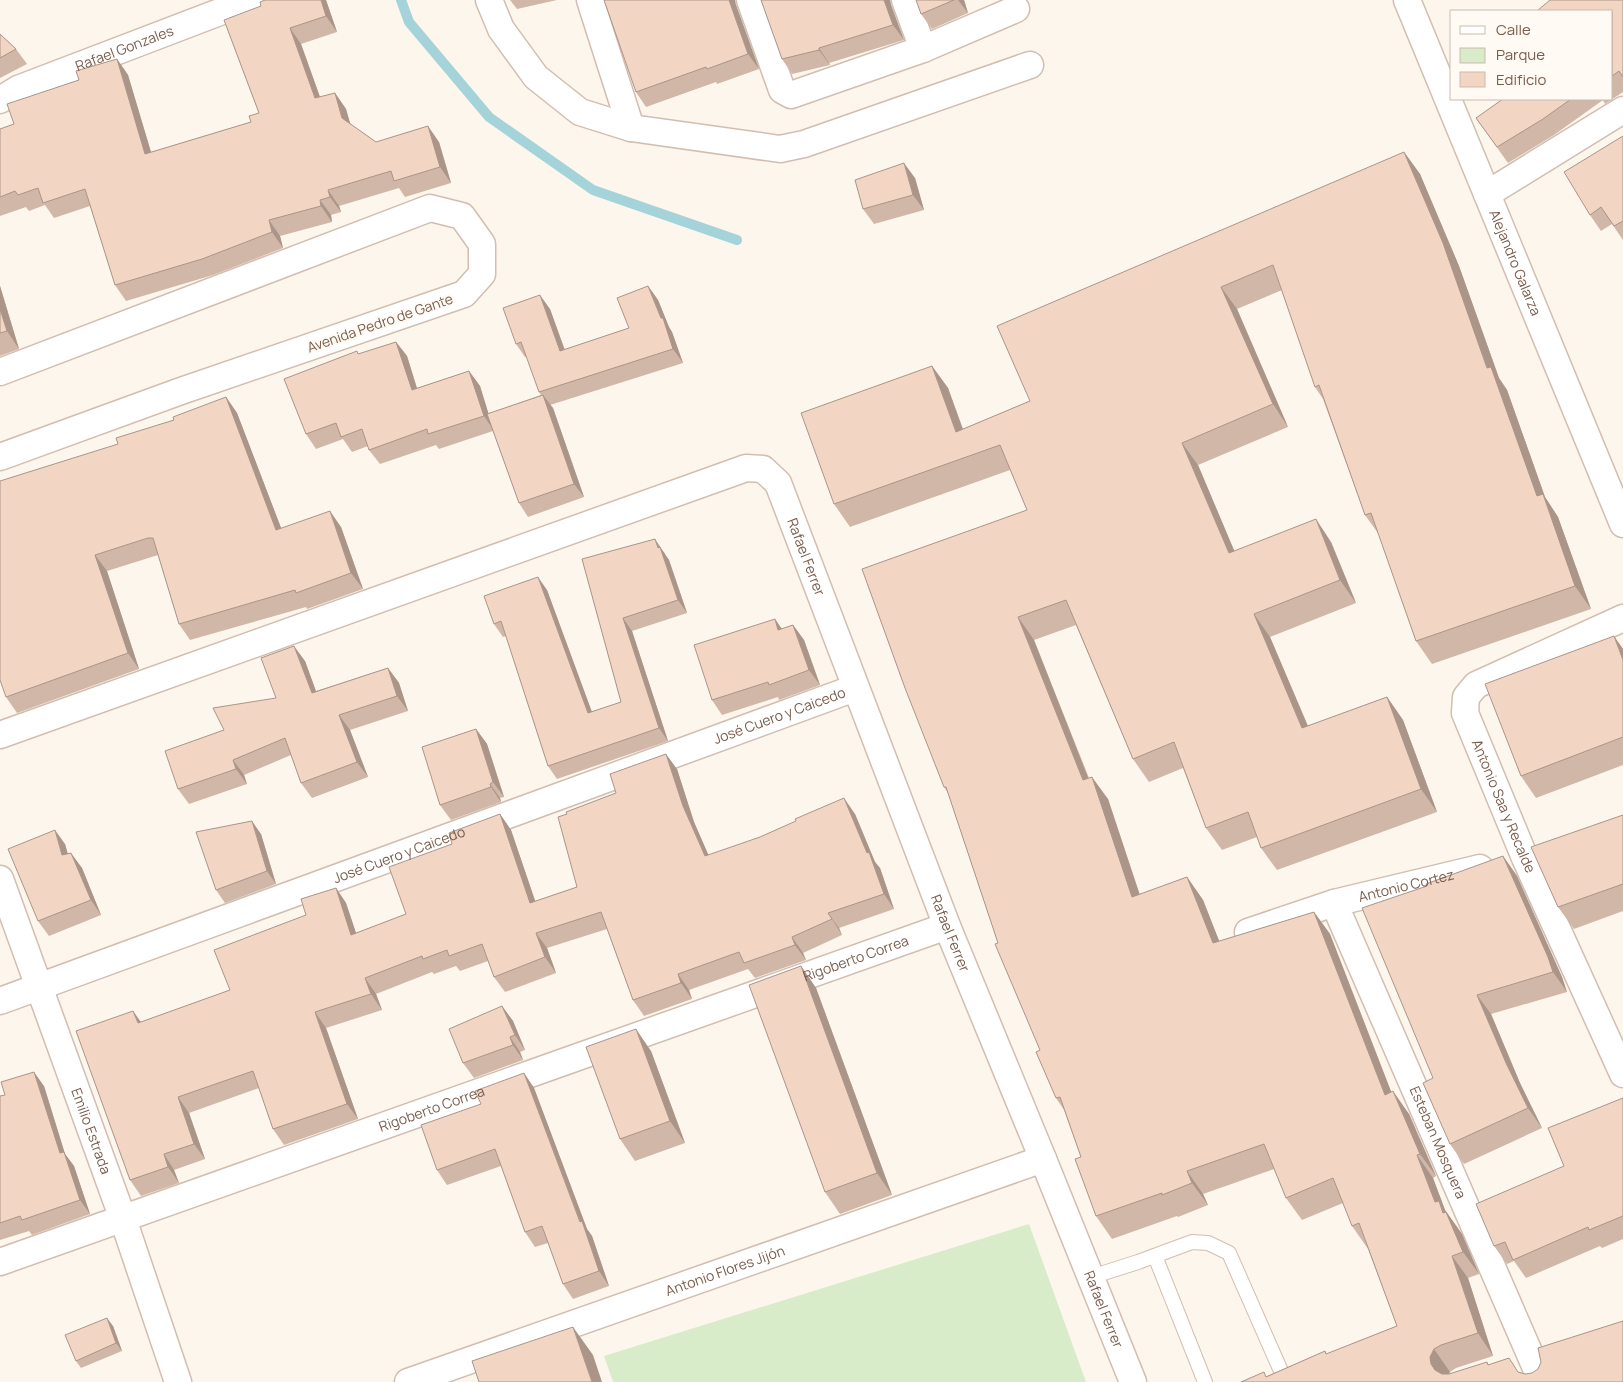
<svg xmlns="http://www.w3.org/2000/svg" width="1623" height="1382" viewBox="0 0 1623 1382" font-family="Manrope,sans-serif">
<style>
.green{fill:#d8ecc9}
.lines{fill:none;stroke-linecap:round;stroke-linejoin:round}
.stream{stroke:#a5d3da;stroke-width:10}
.service-casing{stroke:#d1beb0;stroke-width:16}
.minor-casing{stroke:#d1beb0;stroke-width:29}
.service{stroke:#fff;stroke-width:14}
.minor{stroke:#fff;stroke-width:26}
.wall{fill:#d1b7a8}
.shaded-wall{fill:#aa9588}
.building{fill:#f3d5c3;stroke:#aa9588}
.labels{text-anchor:middle;stroke-width:4.5;stroke-linejoin:round;paint-order:stroke}
.street-label{font-size:14px;fill:#7a5c4d;stroke:#fffaf3}
</style>
<rect width="100%" height="100%" fill="#fdf6ec"/>
<polygon class="green" points="1029,1224 1086,1382 613,1382 604,1356"/>
<g class="lines">
<polyline class="stream" points="401,0 409,22 489,117 593,190 737,240"/>
<g class="service-casing">
<g id="service">
<polyline points="1155,1256 1205,1382"/>
<polyline points="1091,1277 1138,1262 1192,1242 1208,1243 1229,1253 1281,1371"/>
</g>
</g>
<g class="minor-casing">
<g id="minor">
<polyline points="489,0 501,29 536,77 580,112 631,128 780,149 804,144 1030,65"/>
<polyline points="590,0 631,128"/>
<polyline points="750,0 782,90 791,95 923,49 1016,9"/>
<polyline points="905,0 923,49"/>
<path id="s1" d="M1407 0 1623 524"/>
<path id="s2" d="M0 100 18 89 251 0"/>
<polyline points="1487,194 1623,110"/>
<polyline points="0,372 430,208 462,216 482,244 482,274 464,294 181,391 0,457"/>
<path id="s3" d="M1623 618 1476 685 1466 697 1465 713 1525 858 1623 1074"/>
<path id="s4" d="M0 735 746 468 763 469 778 483 947 926 1043 1159 1133 1382"/>
<path id="s5" d="M0 879 123 1219 178 1382"/>
<path id="s6" d="M1334 903 1542 1382"/>
<path id="s7" d="M1248 932 1334 903 1480 868"/>
<path id="s8" d="M0 1001 855 688"/>
<path id="s9" d="M0 1262 947 926"/>
<path id="s10" d="M408 1382 1043 1159"/>
</g>
</g>
<use href="#service" class="service"/>
<use href="#minor" class="minor"/>
</g>
<g class="wall">
<polygon points="326,0 337,32 301,44 320,97 335,93 346,109 350,124 376,142 439,142 451,183 405,197 399,188 339,206 341,212 331,215 332,222 280,236 283,248 213,275 126,301 115,285 90,206 54,218 45,205 29,211 26,207 0,216 0,129 14,124 79,80 117,59 128,75 151,152 251,122 259,113 224,20"/>
<polygon points="510,0 557,0 517,9"/>
<polygon points="761,0 890,0 891,5 904,40 829,63 830,65 792,74 782,59"/>
<polygon points="916,0 964,0 968,13 932,29 921,14"/>
<polygon points="1623,0 1623,92 1605,104 1603,100 1554,135 1508,163 1476,118 1503,99 1612,99 1612,11"/>
<polygon points="736,5 759,69 717,84 716,82 646,107 636,92"/>
<polygon points="0,34 16,49 27,64 0,78"/>
<polygon points="1623,136 1623,240 1612,224 1601,231 1590,215"/>
<polygon points="1404,152 1420,174 1459,266 1499,378 1507,390 1545,497 1558,517 1591,609 1432,664 1416,641 1380,536 1365,515 1323,399 1315,387 1282,290 1237,309 1288,427 1198,465 1234,551 1331,542 1356,603 1270,637 1308,726 1387,697 1403,720 1437,812 1277,870 1261,848 1257,837 1222,850 1206,828 1183,768 1149,782 1133,759 1076,625 1034,640 1089,778 1108,799 1140,895 1187,877 1203,900 1219,941 1314,912 1330,934 1391,1092 1409,1114 1436,1176 1433,1178 1445,1210 1462,1234 1479,1274 1468,1278 1493,1356 1456,1368 1450,1372 1449,1374 1489,1365 1525,1374 1623,1382 1267,1376 1325,1351 1327,1354 1397,1326 1368,1249 1352,1226 1343,1203 1302,1220 1286,1198 1274,1169 1203,1194 1208,1205 1178,1217 1177,1216 1112,1239 1096,1216 1081,1157 1064,1110 1056,1098 1040,1050 998,943 948,793 944,787 1027,510 1010,470 850,527 834,504 932,366 948,388 963,429 1030,401"/>
<polygon points="915,178 924,210 874,224 863,209"/>
<polygon points="0,286 19,349 0,356"/>
<polygon points="648,286 658,300 669,327 672,332 683,363 550,405 553,408 584,497 528,517 519,503 493,431 439,449 436,445 380,464 369,450 368,446 352,452 343,439 316,449 306,434 359,354 396,342 407,356 417,388 469,371 480,386 488,414 541,395 539,392 527,357 525,357 516,344 550,309 565,350 629,328"/>
<polygon points="226,397 237,413 281,528 341,527 363,589 307,609 306,607 190,640 179,624 158,555 107,571 139,669 17,713 6,697 118,444 174,420"/>
<polygon points="664,552 665,555 669,560 687,613 632,631 668,741 557,779 548,766 506,636 503,637 494,624 547,590 592,712 621,702 582,559"/>
<polygon points="775,619 782,629 793,625 804,640 820,685 779,700 778,697 722,715 712,700"/>
<polygon points="1623,649 1623,765 1536,798 1521,776"/>
<polygon points="305,661 316,691 388,668 399,683 408,711 350,730 368,777 312,798 301,783 291,755 244,775 247,784 189,804 178,789 224,730 276,698"/>
<polygon points="476,729 487,744 504,797 500,798 501,802 451,820 440,805"/>
<polygon points="677,769 694,822 708,855 855,814 875,862 880,868 894,909 839,928 842,935 803,953 806,960 755,978 748,969 689,990 692,999 644,1016 633,1000 607,929 547,948 556,973 505,992 494,977 488,961 460,971 456,966 434,974 432,972 376,994 382,1010 326,1028 358,1119 284,1145 273,1129 259,1088 189,1113 205,1159 174,1170 179,1183 141,1196 130,1180 133,1011 141,1022 230,990 306,915 336,888 346,903 356,933 406,914 452,844 500,814 511,830 535,901 577,887 567,814"/>
<polygon points="1623,815 1623,911 1574,929 1558,907"/>
<polygon points="261,834 276,884 225,903 216,890"/>
<polygon points="65,844 68,854 82,868 101,915 49,936 38,921"/>
<polygon points="1503,856 1517,876 1562,977 1567,992 1491,1014 1520,1083 1542,1128 1464,1164 1450,1144 1433,1078 1427,886"/>
<polygon points="801,966 816,988 892,1195 840,1214 825,1192"/>
<polygon points="502,1006 513,1021 525,1050 520,1052 523,1060 474,1078 463,1063"/>
<polygon points="651,1051 685,1143 635,1161 620,1139"/>
<polygon points="524,1073 534,1088 587,1229 592,1236 609,1286 573,1299 563,1284 548,1243 535,1247 525,1232 501,1166 447,1185 437,1170 481,1104"/>
<polygon points="44,1086 65,1154 74,1166 90,1214 32,1235 29,1231 0,1240 0,1096"/>
<polygon points="1623,1098 1623,1239 1602,1248 1600,1246 1526,1278 1514,1261 1507,1264 1494,1246"/>
<polygon points="113,1326 122,1351 81,1368 76,1361"/>
</g>
<g class="shaded-wall">
<polygon points="321,0 326,0 337,32 326,16"/>
<polygon points="729,0 735,0 736,5 759,69 748,54"/>
<polygon points="884,0 890,0 891,5 904,40 893,25"/>
<polygon points="958,0 964,0 968,13"/>
<polygon points="290,28 301,44 326,114 315,98"/>
<polygon points="819,48 829,63 830,65 819,50"/>
<polygon points="117,59 128,75 156,169 145,154"/>
<polygon points="335,93 346,109 353,133 342,118"/>
<polygon points="428,126 439,142 451,183 440,167"/>
<polygon points="1404,152 1420,174 1459,266 1499,378 1507,390 1545,497 1558,517 1591,609 1575,586 1537,496"/>
<polygon points="904,163 915,178 924,210 913,195"/>
<polygon points="328,190 339,206 341,212 330,197"/>
<polygon points="320,200 331,215 332,222 321,206"/>
<polygon points="269,220 280,236 283,248 272,232"/>
<polygon points="0,286 19,349 7,331 0,309"/>
<polygon points="648,286 658,300 669,327 672,332 683,363 673,349"/>
<polygon points="1221,287 1237,309 1288,427 1273,404"/>
<polygon points="540,295 550,309 570,365 560,351"/>
<polygon points="396,342 407,356 422,405 412,390"/>
<polygon points="932,366 948,388 972,455 956,432"/>
<polygon points="469,371 480,386 494,431 484,416"/>
<polygon points="543,395 553,408 584,497 574,484"/>
<polygon points="226,397 237,413 288,546 276,530"/>
<polygon points="1182,443 1198,465 1245,576 1229,553"/>
<polygon points="330,511 341,527 363,589 351,573"/>
<polygon points="1316,519 1331,542 1356,603 1340,580"/>
<polygon points="655,539 669,560 687,613 678,600"/>
<polygon points="95,555 107,571 139,669 128,653"/>
<polygon points="538,577 547,590 597,726 588,713"/>
<polygon points="1254,614 1270,637 1318,750 1302,728"/>
<polygon points="1018,617 1034,640 1098,803 1083,780"/>
<polygon points="623,618 632,631 668,741 659,728"/>
<polygon points="775,619 785,634 778,630"/>
<polygon points="793,625 804,640 820,685 809,670"/>
<polygon points="1614,636 1623,649 1623,660"/>
<polygon points="294,646 305,661 322,708 312,693"/>
<polygon points="388,668 399,683 408,711 397,696"/>
<polygon points="1387,697 1403,720 1437,812 1421,789"/>
<polygon points="339,715 350,730 368,777 357,762"/>
<polygon points="476,729 487,744 504,797 493,782"/>
<polygon points="666,754 677,769 694,822 716,872 705,856 683,806"/>
<polygon points="233,760 244,775 247,784 236,769"/>
<polygon points="1092,777 1108,799 1148,920 1132,897"/>
<polygon points="490,784 500,798 501,802 491,787"/>
<polygon points="844,798 855,814 875,862 880,868 894,909 884,894 867,853"/>
<polygon points="500,814 511,830 541,918 530,903"/>
<polygon points="252,821 261,834 276,884 267,871"/>
<polygon points="55,830 65,844 72,870 62,855"/>
<polygon points="71,853 82,868 101,915 91,900"/>
<polygon points="1503,856 1517,876 1562,977 1567,992 1553,972"/>
<polygon points="1187,877 1203,900 1229,966 1213,943"/>
<polygon points="336,888 346,903 362,951 351,935"/>
<polygon points="1314,912 1330,934 1401,1117 1385,1095"/>
<polygon points="828,913 839,928 842,935 832,919"/>
<polygon points="536,933 547,948 556,973 545,957"/>
<polygon points="792,937 803,953 806,960 795,945"/>
<polygon points="801,966 816,988 892,1195 877,1173"/>
<polygon points="678,974 689,990 692,999 681,983"/>
<polygon points="365,978 376,994 382,1010 371,994"/>
<polygon points="1477,995 1491,1014 1520,1083 1542,1128 1528,1108 1506,1063"/>
<polygon points="502,1006 513,1021 525,1050 515,1035"/>
<polygon points="133,1011 144,1027 138,1023"/>
<polygon points="315,1012 326,1028 358,1119 347,1104"/>
<polygon points="636,1029 651,1051 685,1143 670,1121"/>
<polygon points="510,1037 520,1052 523,1060 513,1045"/>
<polygon points="34,1072 44,1086 65,1154 74,1166 90,1214 80,1200 60,1153"/>
<polygon points="524,1073 534,1088 587,1229 592,1236 609,1286 599,1271"/>
<polygon points="1393,1091 1409,1114 1436,1176 1420,1154"/>
<polygon points="178,1097 189,1113 205,1159 194,1144"/>
<polygon points="164,1154 174,1170 179,1183 168,1167"/>
<polygon points="1417,1155 1433,1178 1445,1210 1462,1234 1479,1274 1463,1252 1435,1202"/>
<polygon points="1187,1171 1203,1194 1208,1205 1192,1183"/>
<polygon points="1452,1256 1468,1278 1493,1356 1478,1333"/>
<polygon points="107,1318 113,1326 122,1351 116,1343"/>
<polygon points="573,1327 593,1355 602,1382 592,1382"/>
<polygon points="1434,1349 1450,1372 1446,1379 1443,1382 1431,1364 1430,1357"/>
</g>
<g class="building">
<polygon points="265,0 321,0 326,16 290,28 315,98 335,93 342,118 376,142 428,126 440,167 394,181 391,171 328,190 330,197 320,200 321,206 269,220 272,232 202,259 115,285 85,189 43,203 38,188 18,195 15,191 0,197 0,129 14,124 7,104 79,80 76,71 117,59 145,154 251,122 249,116 259,113 224,20 261,6 260,2"/>
<polygon points="604,0 729,0 748,54 707,69 706,67 636,92"/>
<polygon points="761,0 884,0 893,25 819,48 819,50 782,59"/>
<polygon points="916,0 954,0 921,14"/>
<polygon points="1550,0 1623,0 1623,77 1619,71 1612,76 1612,11 1537,11"/>
<polygon points="0,34 16,49 0,58"/>
<polygon points="1503,99 1571,99 1543,119 1497,147 1476,118"/>
<polygon points="1623,136 1623,221 1614,226 1601,207 1590,215 1564,172"/>
<polygon points="1404,152 1443,243 1487,368 1491,367 1537,496 1543,494 1575,586 1416,641 1371,513 1365,515 1319,385 1315,387 1273,265 1221,287 1273,404 1182,443 1229,553 1316,519 1340,580 1254,614 1302,728 1387,697 1421,789 1261,848 1248,812 1206,828 1174,742 1133,759 1066,600 1018,617 1083,780 1092,777 1132,897 1187,877 1213,943 1314,912 1385,1095 1393,1091 1420,1154 1417,1155 1435,1202 1439,1201 1443,1213 1446,1212 1463,1252 1452,1256 1478,1333 1441,1345 1434,1349 1430,1357 1431,1364 1435,1370 1442,1374 1449,1374 1487,1362 1488,1365 1509,1358 1518,1372 1525,1374 1532,1373 1538,1369 1541,1362 1538,1348 1623,1321 1623,1382 1241,1382 1264,1372 1266,1377 1325,1351 1326,1354 1397,1326 1359,1223 1352,1226 1333,1178 1286,1198 1264,1144 1187,1171 1192,1183 1162,1195 1162,1193 1096,1216 1075,1159 1081,1157 1060,1097 1056,1098 1036,1052 1040,1050 995,944 998,943 946,787 944,787 905,688 862,569 1027,510 1000,445 834,504 801,413 932,366 956,432 1030,401 997,326"/>
<polygon points="904,163 913,195 863,209 855,180"/>
<polygon points="648,286 661,318 663,318 673,349 539,392 521,342 516,344 503,308 540,295 560,351 629,328 617,298"/>
<polygon points="0,309 7,331 0,333"/>
<polygon points="396,342 412,390 469,371 484,416 428,434 427,429 369,450 362,429 341,437 336,423 306,434 284,379 357,351 358,354"/>
<polygon points="543,395 574,484 519,503 487,414"/>
<polygon points="226,397 276,530 330,511 351,573 296,593 295,590 179,624 153,538 148,538 95,555 128,653 6,697 0,680 0,481 118,444 116,438 174,420 173,417"/>
<polygon points="655,539 658,548 660,547 678,600 623,618 659,728 548,766 501,621 494,624 484,596 538,577 588,713 621,702 582,559"/>
<polygon points="775,619 778,630 793,625 809,670 769,685 768,682 712,700 694,645"/>
<polygon points="1614,636 1623,660 1623,737 1521,776 1485,684"/>
<polygon points="294,646 312,693 388,668 397,696 339,715 357,762 301,783 285,738 233,760 236,769 178,789 165,751 224,730 213,708 276,698 261,658"/>
<polygon points="476,729 493,782 490,784 491,787 440,805 422,747"/>
<polygon points="666,754 683,806 705,856 760,837 796,821 795,819 844,798 867,853 869,852 884,894 828,913 832,919 792,937 795,945 744,963 739,952 678,974 681,983 633,1000 601,912 536,933 545,957 494,977 482,944 449,956 447,950 423,959 422,956 365,978 371,994 315,1012 347,1104 273,1129 253,1071 178,1097 194,1144 164,1154 168,1167 130,1180 76,1031 133,1011 138,1023 230,990 214,950 306,915 301,899 336,888 351,935 406,914 389,867 452,844 449,833 500,814 530,903 577,887 558,817 567,814 566,812 616,793 610,774"/>
<polygon points="1623,815 1623,884 1558,907 1531,847"/>
<polygon points="252,821 267,871 216,890 196,832"/>
<polygon points="55,830 62,855 71,853 91,900 38,921 8,849"/>
<polygon points="1503,856 1548,957 1553,972 1477,995 1506,1063 1528,1108 1450,1144 1423,1083 1433,1078 1362,908 1427,886 1426,884"/>
<polygon points="801,966 877,1173 825,1192 749,985"/>
<polygon points="502,1006 515,1035 510,1037 513,1045 463,1063 449,1029"/>
<polygon points="636,1029 670,1121 620,1139 586,1047"/>
<polygon points="34,1072 60,1153 64,1152 80,1200 22,1220 20,1216 0,1223 0,1096 5,1095 1,1082"/>
<polygon points="524,1073 580,1222 582,1221 599,1271 563,1284 542,1226 525,1232 495,1149 437,1170 421,1125 481,1104 475,1091"/>
<polygon points="1623,1098 1623,1216 1589,1230 1588,1227 1513,1260 1505,1242 1494,1246 1476,1204 1564,1166 1548,1128"/>
<polygon points="107,1318 116,1343 76,1361 65,1335"/>
<polygon points="573,1327 592,1382 479,1382 472,1361"/>
</g>
<g class="labels">
<g class="street-label">
<text dy="5" stroke="none"><textPath href="#s2" startOffset="135">Rafael Gonzales</textPath></text>
<text dy="5" stroke="none"><textPath href="#s1" startOffset="284">Alejandro Galarza</textPath></text>
<text transform="translate(380 323) rotate(-19)" y="5">Avenida Pedro de Gante</text>
<text dy="5" stroke="none"><textPath href="#s4" startOffset="909">Rafael Ferrer</textPath></text>
<text dy="5" stroke="none"><textPath href="#s8" startOffset="830">José Cuero y Caicedo</textPath></text>
<text dy="5" stroke="none"><textPath href="#s3" startOffset="294">Antonio Saa y Recalde</textPath></text>
<text dy="5" stroke="none"><textPath href="#s8" startOffset="425">José Cuero y Caicedo</textPath></text>
<text dy="5" stroke="none"><textPath href="#s7" startOffset="165">Antonio Cortez</textPath></text>
<text dy="5" stroke="none"><textPath href="#s4" startOffset="1312">Rafael Ferrer</textPath></text>
<text dy="5" stroke="none"><textPath href="#s9" startOffset="908">Rigoberto Correa</textPath></text>
<text dy="5" stroke="none"><textPath href="#s9" startOffset="458">Rigoberto Correa</textPath></text>
<text dy="5" stroke="none"><textPath href="#s5" startOffset="268">Emilio Estrada</textPath></text>
<text dy="5" stroke="none"><textPath href="#s6" startOffset="261">Esteban Mosquera</textPath></text>
<text dy="5" stroke="none"><textPath href="#s10" startOffset="336">Antonio Flores Jijón</textPath></text>
<text dy="5" stroke="none"><textPath href="#s4" startOffset="1718">Rafael Ferrer</textPath></text>
</g>
</g>
<rect x="1450" y="10" width="162" height="90" fill="#fffaf3" stroke="#cabbb1"/>
<rect x="1460" y="26" width="25" height="8" fill="#ffffff" stroke="#cabbb1"/>
<text x="1496" y="35" font-size="15" fill="#7a5c4d">Calle</text>
<rect x="1460" y="48" width="25" height="15" fill="#d8ecc9" stroke="#cabbb1"/>
<text x="1496" y="60" font-size="15" fill="#7a5c4d">Parque</text>
<rect x="1460" y="72" width="25" height="15" fill="#f3d5c3" stroke="#cabbb1"/>
<text x="1496" y="85" font-size="15" fill="#7a5c4d">Edificio</text>
</svg>
